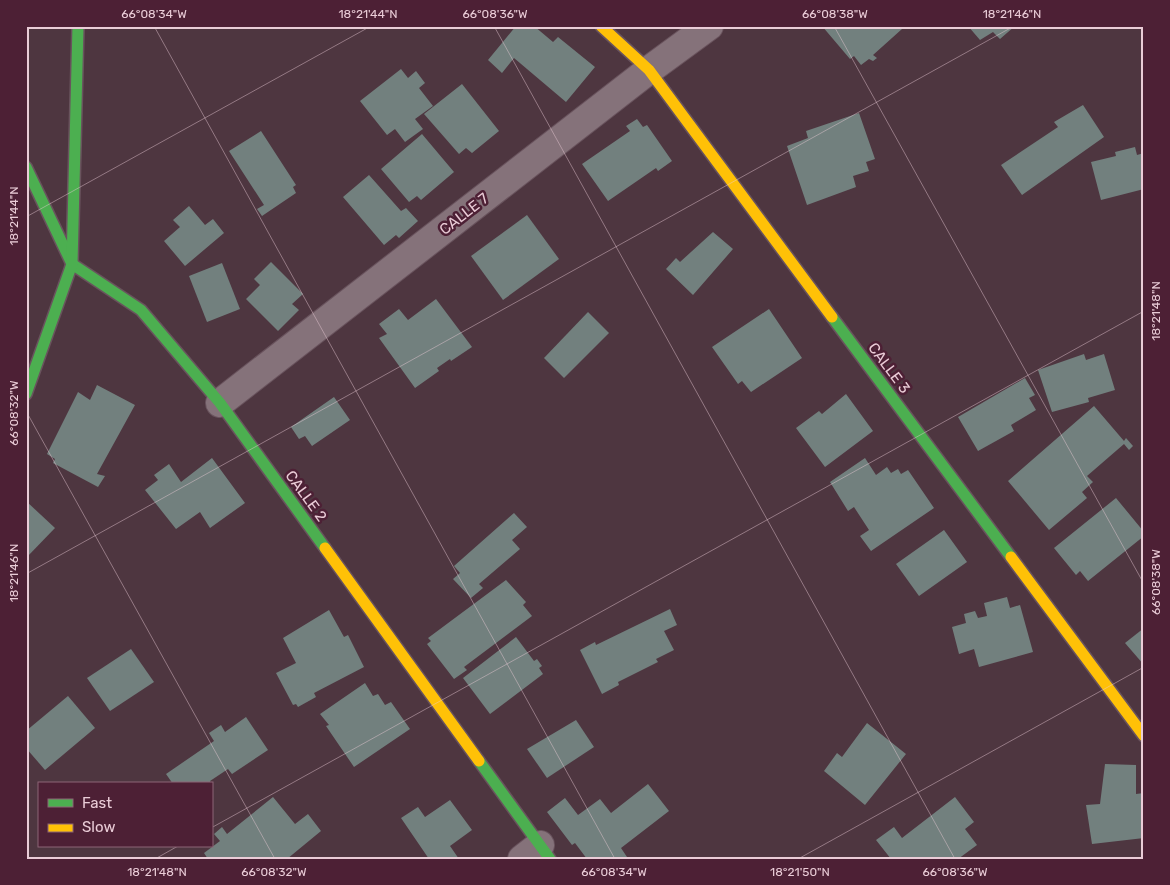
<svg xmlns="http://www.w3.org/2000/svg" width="1170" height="885" viewBox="0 0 1170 885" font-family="Rubik,sans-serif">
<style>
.building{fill:#72807e}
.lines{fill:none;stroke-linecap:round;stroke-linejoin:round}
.street-casing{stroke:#69535d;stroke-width:30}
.fast-casing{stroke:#69535d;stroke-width:14}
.slow-casing{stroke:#69535d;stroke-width:14}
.street{stroke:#85727a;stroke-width:28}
.fast{stroke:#4caf50;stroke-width:11}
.slow{stroke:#ffc107;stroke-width:11}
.ticks{fill:none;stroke:#eaccd7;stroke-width:1;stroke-opacity:0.45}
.labels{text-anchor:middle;stroke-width:5;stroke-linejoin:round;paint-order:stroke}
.street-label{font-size:15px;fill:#eaccd7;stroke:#4d2035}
.neatline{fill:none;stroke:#eaccd7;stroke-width:2}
.ticks-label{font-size:12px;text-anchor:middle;fill:#eaccd7}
</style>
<rect width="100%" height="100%" fill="#4e3640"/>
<g class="building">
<polygon points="516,26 534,26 553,42 558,37 595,67 566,102 514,58 502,73 488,60"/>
<polygon points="822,26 899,26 902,29 873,55 877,58 873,61 869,59 861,65 854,56 850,59"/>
<polygon points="968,26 1015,26 1000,39 993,32 980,40"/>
<polygon points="401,69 408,78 416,71 425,83 419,88 433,106 415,119 423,129 405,142 395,129 387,135 360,101"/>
<polygon points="462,84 499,131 472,153 466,148 459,154 424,114"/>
<polygon points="1083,105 1104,137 1022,195 1001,165 1058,127 1054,122"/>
<polygon points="859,113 875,159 866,162 869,171 853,176 856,187 807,205 787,146 808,138 806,131"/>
<polygon points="637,119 643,127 647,125 672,161 658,171 656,168 608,201 582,164 630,131 626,126"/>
<polygon points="261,131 296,185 293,187 296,193 262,216 257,209 264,205 229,151"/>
<polygon points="422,134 454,172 421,200 417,196 409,202 381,169"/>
<polygon points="1135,147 1137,155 1144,153 1144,189 1101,200 1091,162 1116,156 1115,152"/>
<polygon points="369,175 401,211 406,208 418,221 399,238 396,235 384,245 343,197"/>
<polygon points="189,206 205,225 213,219 224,233 185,266 164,241 180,227 173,220"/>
<polygon points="527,215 559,259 503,300 471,256"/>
<polygon points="713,232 733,249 693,295 666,269 676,258 680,262"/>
<polygon points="271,262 303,294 292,304 299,310 278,331 246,299 260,285 254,279"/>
<polygon points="222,263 240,309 207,322 189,276"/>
<polygon points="436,299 472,347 451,361 450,359 437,368 439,371 415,388 379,338 387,334 379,324 399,309 408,320"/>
<polygon points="769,309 802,358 751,392 742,381 738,384 712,347"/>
<polygon points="588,312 609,333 564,378 544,358"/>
<polygon points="1084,354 1086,360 1104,354 1115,390 1088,398 1089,402 1052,412 1038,370"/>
<polygon points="1025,378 1035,395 1029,398 1036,410 1011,425 1014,431 978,451 958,417"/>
<polygon points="97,385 135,405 97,474 105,476 98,487 53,463 55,459 47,454 78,392 90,400"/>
<polygon points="846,394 873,431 825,467 796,428 819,411 822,414"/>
<polygon points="334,397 350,420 312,446 305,436 299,439 291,427"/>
<polygon points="1094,406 1124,441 1126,438 1133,446 1129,450 1124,444 1087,476 1093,482 1082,492 1087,498 1049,530 1008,481"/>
<polygon points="212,458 245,503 210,528 200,512 176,529 145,490 158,480 154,475 169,464 181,482"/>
<polygon points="865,458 876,475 887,467 891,473 898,469 901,474 908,470 934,508 871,551 860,536 869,530 854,507 848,511 830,482"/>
<polygon points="1116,498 1144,532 1144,536 1088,581 1080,571 1076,575 1054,548"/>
<polygon points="26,501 55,528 26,558"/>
<polygon points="514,513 527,527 512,540 520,549 479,584 483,588 471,598 453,579 460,573 454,566"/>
<polygon points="944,530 967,562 919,596 896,564"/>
<polygon points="506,580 526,602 523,605 532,616 464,667 467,670 454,679 427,644 431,641 428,638"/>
<polygon points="1007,597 1010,608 1020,605 1033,652 979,667 974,649 959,654 952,627 966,623 964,614 975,611 978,618 987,616 984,603"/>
<polygon points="670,609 677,625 664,631 674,650 656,659 658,662 618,682 619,685 602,694 580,650 595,642 596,645"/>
<polygon points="329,610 344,637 348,635 364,667 314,693 316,697 298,707 296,704 293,705 276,673 296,663 283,638"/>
<polygon points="1144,628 1144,665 1125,643"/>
<polygon points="516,637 534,661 537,659 542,666 539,668 543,674 490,714 463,678"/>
<polygon points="131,649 154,682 110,711 87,678"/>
<polygon points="365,683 373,696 378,694 385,705 391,702 410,729 354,767 326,726 329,725 320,714"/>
<polygon points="68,696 95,728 45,770 26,748 26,731"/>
<polygon points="246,717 268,750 232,774 228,769 210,781 211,784 173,784 166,774 214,741 209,733 221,725 225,732"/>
<polygon points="576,720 594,747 547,778 527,749"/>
<polygon points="867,723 906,754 865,805 824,771 837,753 842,757"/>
<polygon points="1105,764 1136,765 1136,794 1144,793 1144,838 1092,844 1086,805 1100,804"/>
<polygon points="648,784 669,811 621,848 627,857 624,859 587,859 575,843 572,845 547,812 565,798 578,815 600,799 611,813"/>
<polygon points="273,797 295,824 308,814 321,831 287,859 208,859 204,853 220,841 214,834 222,827 227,834"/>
<polygon points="955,797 974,822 965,829 977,845 958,859 891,859 876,840 894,827 902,838"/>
<polygon points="450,800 472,830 450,846 459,859 429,859 401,818 418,807 425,817"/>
</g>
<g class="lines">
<g class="street-casing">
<g id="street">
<polyline points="220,403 649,70 709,26"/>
<polyline points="522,859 540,845"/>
</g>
</g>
<g class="fast-casing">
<g id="fast">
<polyline points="26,167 72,264 141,310 220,403 325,548"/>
<polyline points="832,317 1011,557"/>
<polyline points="26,394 72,264 78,26"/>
<polyline points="479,761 550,859"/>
</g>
</g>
<g class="slow-casing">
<g id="slow">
<polyline points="601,26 649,70 832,317"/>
<polyline points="325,548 479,761"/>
<polyline points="1011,557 1144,736"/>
</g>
</g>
<use href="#street" class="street"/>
<use href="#fast" class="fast"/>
<use href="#slow" class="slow"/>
</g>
<path class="ticks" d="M154 26 615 859M494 26 955 859M834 26 1144 584M26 217 371 26M26 411 275 859M26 574 1014 26M211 828 1144 311M155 859 178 846M798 859 1144 667"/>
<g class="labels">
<g class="street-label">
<text transform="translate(464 214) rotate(-38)" y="5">CALLE 7</text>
<text transform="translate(889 368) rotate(53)" y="5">CALLE 3</text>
<text transform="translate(306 496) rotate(54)" y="5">CALLE 2</text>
</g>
</g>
<rect width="1170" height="885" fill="none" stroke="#4d2035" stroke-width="55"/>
<rect x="38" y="782" width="175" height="65" fill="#4d2035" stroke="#8c6576"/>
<rect x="48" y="799" width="25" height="8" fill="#4caf50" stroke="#8c6576"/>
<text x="82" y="808" font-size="15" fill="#eaccd7">Fast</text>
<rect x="48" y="824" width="25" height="8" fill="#ffc107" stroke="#8c6576"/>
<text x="82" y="832" font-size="15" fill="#eaccd7">Slow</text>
<rect x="28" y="28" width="1114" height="830" class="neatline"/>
<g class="ticks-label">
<text x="154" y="18">66°08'34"W</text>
<text x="368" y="18">18°21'44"N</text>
<text x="495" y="18">66°08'36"W</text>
<text x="835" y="18">66°08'38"W</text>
<text x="1012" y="18">18°21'46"N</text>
<text transform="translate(14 216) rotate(-90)" y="4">18°21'44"N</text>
<text transform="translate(1156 311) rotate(-90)" y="4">18°21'48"N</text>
<text transform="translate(14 413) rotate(-90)" y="4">66°08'32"W</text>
<text transform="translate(14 573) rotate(-90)" y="4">18°21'46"N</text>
<text transform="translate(1156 582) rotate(-90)" y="4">66°08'38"W</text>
<text x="157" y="876">18°21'48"N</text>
<text x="274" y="876">66°08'32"W</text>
<text x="614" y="876">66°08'34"W</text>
<text x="800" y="876">18°21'50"N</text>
<text x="955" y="876">66°08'36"W</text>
</g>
</svg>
